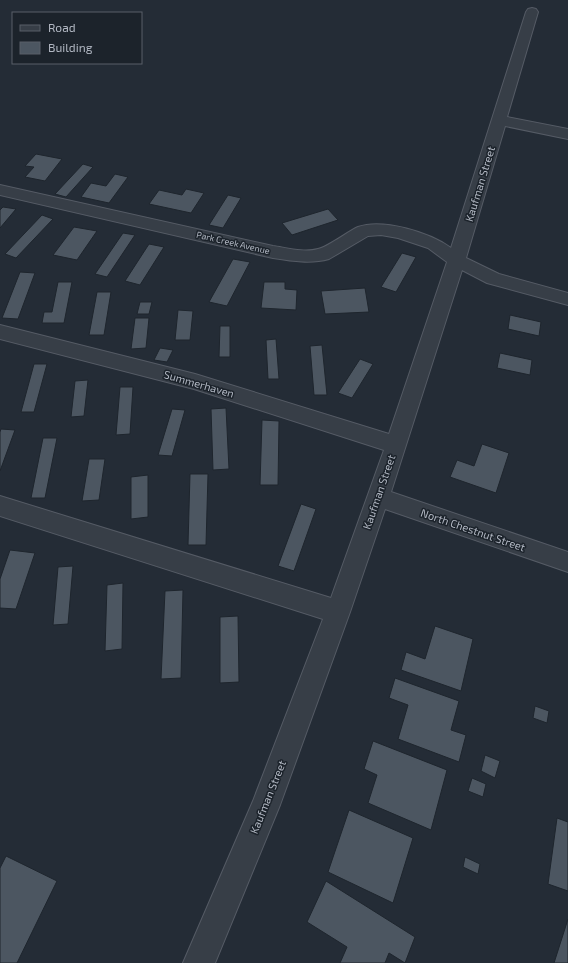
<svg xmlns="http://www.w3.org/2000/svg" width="568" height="963" viewBox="0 0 568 963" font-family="'Exo 2',sans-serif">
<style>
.building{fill:#4c5661;stroke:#1e252d}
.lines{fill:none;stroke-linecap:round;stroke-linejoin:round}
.street-casing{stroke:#555b65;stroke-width:2}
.street{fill:#373e47;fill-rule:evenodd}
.labels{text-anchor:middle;stroke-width:3;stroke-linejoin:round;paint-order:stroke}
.far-street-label{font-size:9px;fill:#b2b8c3;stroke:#1c232b}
.street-label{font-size:11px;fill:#b2b8c3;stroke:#1c232b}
</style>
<rect width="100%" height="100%" fill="#242c36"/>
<g class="building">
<polygon points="36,154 62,159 45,181 25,177 34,167 25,166"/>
<polygon points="83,164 93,167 66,197 55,194"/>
<polygon points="115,174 128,177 109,203 81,197 91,183 106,186"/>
<polygon points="186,189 204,193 191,213 149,204 159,190 182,195"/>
<polygon points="228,195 241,198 223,228 209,225"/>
<polygon points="3,207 16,209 0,228 0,210"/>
<polygon points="328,209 338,220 292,235 282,223"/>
<polygon points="42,215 53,219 16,258 5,254"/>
<polygon points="74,227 97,231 77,260 53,255"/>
<polygon points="123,233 135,235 107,277 95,274"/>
<polygon points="149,244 164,247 140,285 125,281"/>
<polygon points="402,253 416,257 396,292 381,287"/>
<polygon points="233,259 250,262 227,306 209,302"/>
<polygon points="20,272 35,273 18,319 2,318"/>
<polygon points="58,282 72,282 64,323 42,323 44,312 52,312"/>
<polygon points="264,282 285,282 285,289 297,290 296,310 261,308"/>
<polygon points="365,288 369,312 325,314 321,291"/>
<polygon points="97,292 111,292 104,335 89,335"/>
<polygon points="140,302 152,302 149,314 137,314"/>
<polygon points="178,310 193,311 190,340 175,340"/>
<polygon points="510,315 541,322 539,336 508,329"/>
<polygon points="135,318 149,318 146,348 131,349"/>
<polygon points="220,326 230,326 230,357 219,357"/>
<polygon points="276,339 279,379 268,379 266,340"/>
<polygon points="322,345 327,395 314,395 310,346"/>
<polygon points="160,348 173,350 167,362 154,360"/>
<polygon points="500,353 532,360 530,375 497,368"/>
<polygon points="360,359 373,364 352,398 338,393"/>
<polygon points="34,364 47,364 34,412 21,412"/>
<polygon points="88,380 84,416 71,417 75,381"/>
<polygon points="120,387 133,387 130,434 116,435"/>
<polygon points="226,408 229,469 213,470 211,409"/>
<polygon points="172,409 185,410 172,456 158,455"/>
<polygon points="262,420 279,421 278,485 260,485"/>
<polygon points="1,429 15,430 0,471 0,432"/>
<polygon points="43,438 57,438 45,498 31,498"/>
<polygon points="482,444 509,453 496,493 450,477 457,460 474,466"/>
<polygon points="89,459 105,459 99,500 82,501"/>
<polygon points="190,474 208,474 206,545 188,545"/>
<polygon points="148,475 148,517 131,519 131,477"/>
<polygon points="301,504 316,509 294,571 278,566"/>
<polygon points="10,550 35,553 16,609 0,608 0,579"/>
<polygon points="73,566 68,624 53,625 58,567"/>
<polygon points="123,583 122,649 105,651 107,585"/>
<polygon points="183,590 181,678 161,679 165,591"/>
<polygon points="238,616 239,682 220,683 220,617"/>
<polygon points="435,626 473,639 461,691 401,670 406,652 425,659"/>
<polygon points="395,678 459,701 451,730 466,735 459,762 398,739 408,705 389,698"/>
<polygon points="535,706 549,711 547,723 533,718"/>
<polygon points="373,741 447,770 431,830 368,803 377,775 364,769"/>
<polygon points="485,755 500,761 495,778 481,771"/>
<polygon points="472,778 486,784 483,797 468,791"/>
<polygon points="349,810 413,838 393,903 328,872"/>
<polygon points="557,818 568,822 568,891 548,884"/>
<polygon points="6,856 57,881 17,963 0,963 0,868"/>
<polygon points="465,857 480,864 478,874 463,867"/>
<polygon points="326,881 415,937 405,963 389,953 385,963 340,963 347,947 307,922"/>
<polygon points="568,919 568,963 554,963"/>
</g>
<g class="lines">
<g class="street-casing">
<path id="street" d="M532 8 536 9 538 12 507 117 568 129V139L505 126 466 258 499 274 568 293V305L487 283 462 270 391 492 568 552V572L385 509 350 612 280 805 215 963H183L253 801 323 619 0 516V496L331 598 384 450 194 389 0 339V325L195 374 389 434 447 262 428 248 398 238 381 235 368 236 329 259C311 264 292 261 273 258L0 195V185L273 246C287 248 304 253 318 249 328 247 347 232 358 227 383 218 431 233 451 248L526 12 528 9Z"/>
</g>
<use href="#street" class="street"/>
</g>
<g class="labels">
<g class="far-street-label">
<text transform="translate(233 243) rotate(13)" y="3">Park Creek Avenue</text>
</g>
<g class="street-label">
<text transform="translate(480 184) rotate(-73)" y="4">Kaufman Street</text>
<text transform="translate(199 384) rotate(16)" y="4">Summerhaven</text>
<text transform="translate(379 492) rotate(-71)" y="4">Kaufman Street</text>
<text transform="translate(473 530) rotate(19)" y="4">North Chestnut Street</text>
<text transform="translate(268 797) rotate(-68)" y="4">Kaufman Street</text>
</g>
</g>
<rect x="12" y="12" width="130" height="52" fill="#1c232b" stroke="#585f68"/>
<rect x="20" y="25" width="20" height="6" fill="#373e47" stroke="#585f68"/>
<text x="48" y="32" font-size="12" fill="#b2b8c3">Road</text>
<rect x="20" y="42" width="20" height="12" fill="#4c5661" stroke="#585f68"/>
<text x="48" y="52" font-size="12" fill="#b2b8c3">Building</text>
</svg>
